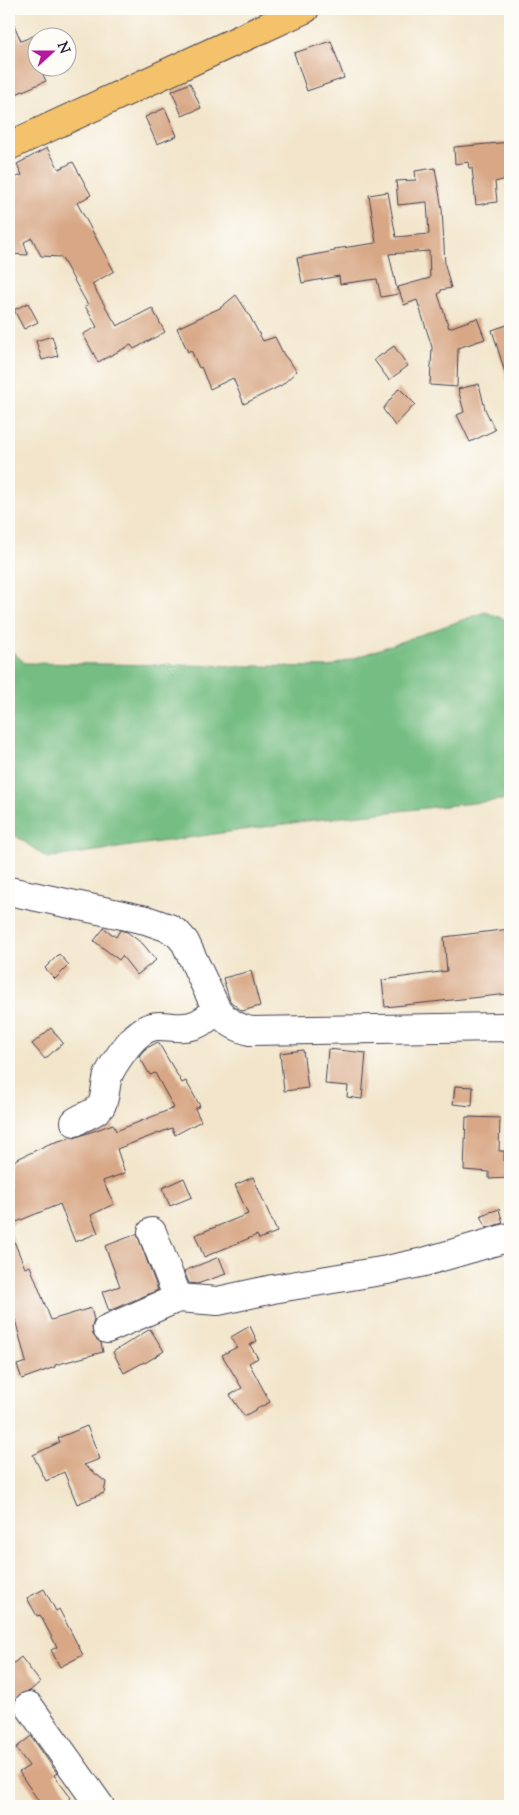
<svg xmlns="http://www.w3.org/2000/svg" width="519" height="1815" viewBox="0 0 519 1815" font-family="'Sorts Mill Goudy',serif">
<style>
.forest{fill:#74bd82;stroke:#4b705e}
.building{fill:#d8a785}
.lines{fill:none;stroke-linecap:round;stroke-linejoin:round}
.minor-casing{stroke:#413f51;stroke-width:30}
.major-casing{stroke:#413f51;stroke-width:30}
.minor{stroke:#fff;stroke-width:28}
.major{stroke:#f4c26a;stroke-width:28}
</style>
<rect width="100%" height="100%" fill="#fdfcf7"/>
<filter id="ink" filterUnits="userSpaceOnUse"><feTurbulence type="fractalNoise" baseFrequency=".02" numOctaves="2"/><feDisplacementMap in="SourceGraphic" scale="10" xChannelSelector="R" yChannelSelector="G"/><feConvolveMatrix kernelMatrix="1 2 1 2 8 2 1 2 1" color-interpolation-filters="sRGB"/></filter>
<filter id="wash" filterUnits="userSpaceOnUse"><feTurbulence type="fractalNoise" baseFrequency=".0096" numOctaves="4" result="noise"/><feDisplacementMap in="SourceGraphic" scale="20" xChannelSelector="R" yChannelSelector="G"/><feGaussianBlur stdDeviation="1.12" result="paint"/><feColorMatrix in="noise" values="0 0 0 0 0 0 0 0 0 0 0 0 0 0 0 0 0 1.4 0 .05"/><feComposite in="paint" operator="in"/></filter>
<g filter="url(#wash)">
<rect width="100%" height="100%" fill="#f2e5cb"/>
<polygon class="forest" points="485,612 510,621 510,799 306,821 47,858 9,831 9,649 25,663 329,667"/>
<g id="blocks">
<g class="building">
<polygon points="9,14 21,41 38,34 38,68 40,68 46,81 9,97"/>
<polygon points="331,41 344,78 307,91 294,53"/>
<polygon points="190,83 201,108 182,116 172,91"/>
<polygon points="165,108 177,136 157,144 145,117"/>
<polygon points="510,142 510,178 495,182 497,202 476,205 472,168 469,168 468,162 455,164 454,147"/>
<polygon points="47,148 59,169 73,162 91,195 77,203 114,271 92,284 117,326 152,308 165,332 134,349 131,345 98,362 83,334 97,327 85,306 88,305 61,257 41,256 32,238 24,242 28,255 9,254 9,180 22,175 17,164"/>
<polygon points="435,168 442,209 445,265 451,288 441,290 441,292 438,294 449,328 477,318 485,339 458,348 457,387 430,385 432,347 417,300 404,305 398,287 430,278 429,251 389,254 398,294 381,297 377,279 340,284 339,276 302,283 297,258 335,251 335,249 376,243 369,195 388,192 396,237 429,234 427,202 398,205 396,181 416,180 415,171"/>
<polygon points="236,295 248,313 263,341 275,337 284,355 297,371 282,385 244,404 233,378 210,389 201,367 199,368 191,350 188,352 177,328 220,308"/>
<polygon points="28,303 38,322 24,329 14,310"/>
<polygon points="510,324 510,378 507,379 492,330"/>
<polygon points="52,336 58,356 42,360 36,341"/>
<polygon points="394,346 408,366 389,380 374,360"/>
<polygon points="479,384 485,409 495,430 470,442 457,415 464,412 458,389"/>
<polygon points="399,388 415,404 395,426 383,409"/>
<polygon points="104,928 116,937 120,930 127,932 143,944 156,960 137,975 122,956 119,960 94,941"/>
<polygon points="510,929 509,994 385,1007 382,980 447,971 444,937"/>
<polygon points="59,954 69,965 55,979 45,968"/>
<polygon points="251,971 260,1006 242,1011 230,1001 223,978"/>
<polygon points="51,1028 63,1043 45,1059 32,1044"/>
<polygon points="158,1042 182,1083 186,1081 200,1106 195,1109 201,1121 175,1135 172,1128 117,1149 125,1173 103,1181 114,1204 91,1215 98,1233 75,1242 60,1204 9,1225 9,1163 49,1144 72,1137 74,1138 113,1124 116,1131 174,1108 155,1073 150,1075 139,1056 145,1049"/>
<polygon points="328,1049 366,1053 362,1099 347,1097 348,1086 325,1084"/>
<polygon points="303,1050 308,1088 284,1091 280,1053"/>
<polygon points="455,1086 473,1087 472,1106 453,1104"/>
<polygon points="466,1117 500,1118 499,1151 504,1151 504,1162 510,1162 510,1178 489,1179 489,1172 464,1170"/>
<polygon points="253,1177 277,1232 259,1239 257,1235 204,1257 195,1235 248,1214 235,1185"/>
<polygon points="184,1178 192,1197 170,1206 162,1188"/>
<polygon points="499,1209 503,1223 486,1228 481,1215"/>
<polygon points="9,1229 25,1268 30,1266 51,1320 91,1308 94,1320 92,1327 93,1335 101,1343 103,1352 55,1365 55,1367 22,1379 17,1365 26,1362 15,1319 9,1322"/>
<polygon points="137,1234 158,1290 109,1311 102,1292 120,1286 105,1246"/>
<polygon points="219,1257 226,1274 197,1284 189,1283 184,1271"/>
<polygon points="250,1326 257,1341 250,1345 258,1358 249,1363 270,1402 244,1416 230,1395 242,1388 222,1355 237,1347 231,1337"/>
<polygon points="150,1329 164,1351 145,1363 144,1362 124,1373 113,1352"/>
<polygon points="87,1426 100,1459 84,1465 106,1482 104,1493 77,1504 64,1472 46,1481 33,1455 60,1442 58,1438"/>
<polygon points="44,1589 56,1611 59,1609 83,1655 60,1667 51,1650 57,1647 40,1615 37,1616 27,1598"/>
<polygon points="21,1657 40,1682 30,1691 20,1694 15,1700 14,1708 9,1712 9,1667"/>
<polygon points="31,1736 57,1773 54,1775 71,1798 60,1806 42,1806 19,1772 29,1766 16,1748"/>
</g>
</g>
</g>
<g filter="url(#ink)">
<use href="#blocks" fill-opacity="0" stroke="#413f51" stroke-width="1"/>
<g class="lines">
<g class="minor-casing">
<g id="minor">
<path d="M9 891 146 920 169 928 178 934 185 942 217 1010C227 1022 236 1027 250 1031L502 1027 510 1029"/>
<path d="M75 1122C83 1116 95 1114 101 1106 106 1098 105 1085 108 1076 113 1064 129 1041 140 1033 157 1019 172 1031 191 1026 201 1024 209 1017 217 1010"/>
<polyline points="152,1232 178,1298 218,1301 273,1289 387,1270 424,1262 510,1237"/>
<polyline points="107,1329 178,1298"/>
<polyline points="29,1706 100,1806"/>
</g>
</g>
<g class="major-casing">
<polyline id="major" points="9,146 305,9"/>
</g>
<use href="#minor" class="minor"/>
<use href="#major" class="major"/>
</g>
</g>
<rect width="519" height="1815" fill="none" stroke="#fdfcf7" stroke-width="30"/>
<g transform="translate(52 52) rotate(69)"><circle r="24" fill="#fdfcf7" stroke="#a5a5ac"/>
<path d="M0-4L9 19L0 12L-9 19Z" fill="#b5179e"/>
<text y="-8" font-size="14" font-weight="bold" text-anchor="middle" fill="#22223b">N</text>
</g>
</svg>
